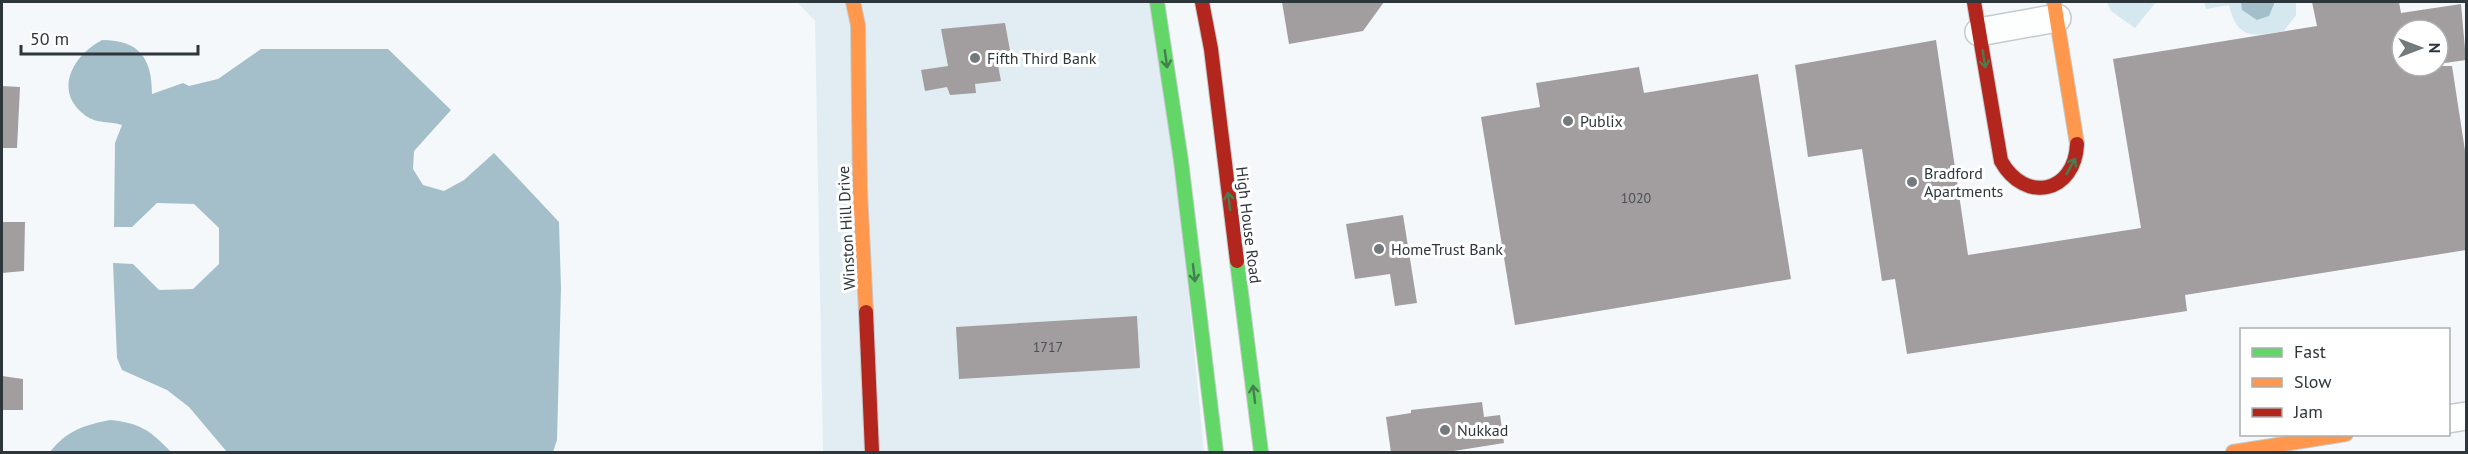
<svg xmlns="http://www.w3.org/2000/svg" width="2468" height="454" viewBox="0 0 2468 454" font-family="'PT Sans',sans-serif">
<style>
.built{fill:#e1edf3}
.green{fill:#d5e7ef}
.water{fill:#a4bfca}
.building{fill:#a29d9f}
.lines{fill:none;stroke-linecap:round;stroke-linejoin:round}
.street-casing{stroke:#c5cbcd;stroke-width:30}
.fast-casing{stroke:#c5cbcd;stroke-width:16}
.slow-casing{stroke:#c5cbcd;stroke-width:16}
.jam-casing{stroke:#c5cbcd;stroke-width:16}
.street{stroke:#fdfefe;stroke-width:27}
.fast{stroke:#63d668;stroke-width:14}
.slow{stroke:#ff974d;stroke-width:14}
.jam{stroke:#b3261e;stroke-width:14}
.oneway{stroke:#457e4f}
.poi-dot{fill:#737a7e;stroke:#fff;stroke-width:2}
.labels{text-anchor:middle;stroke-width:6;stroke-linejoin:round;paint-order:stroke}
.number-label{font-size:14px;fill:#4a5054}
.poi-label{font-size:16px;fill:#2d363b;stroke:#fff;text-anchor:start}
.street-label{font-size:16px;fill:#2d363b;stroke:#fff}
</style>
<rect width="100%" height="100%" fill="#f4f8fa"/>
<polygon class="built" points="797,2 1160,2 1204,452 823,452 815,21"/>
<g class="green">
<polygon points="2107,2 2156,2 2135,28 2111,11"/>
<path d="M2204 2H2296V15L2284 31C2253 36 2238 41 2229 5L2206 9Z"/>
</g>
<g class="water">
<polygon points="2241,2 2274,2 2274,4 2269,16 2257,20 2242,10"/>
<path d="M102 40C140 40 152 59 152 94L183 83 189 86 218 79 261 49H388L451 110 414 151 413 169 423 185 444 191 464 180 494 153 559 222 561 288 557 440 553 452H227L189 407 167 390 122 370 117 358 113 263 133 264 159 290 193 289 219 264V228L194 204 157 203 132 227H114L115 143 122 125C110 121 97 124 86 116 52 92 73 55 102 40Z"/>
<path d="M110 420C140 423 150 430 171 452H50C66 431 84 425 110 420Z"/>
</g>
<g class="building">
<polygon points="1282,2 1384,2 1363,31 1289,44"/>
<polygon points="2312,2 2399,2 2401,13 2461,4 2466,60 2438,64 2438,30 2402,30 2402,66 2452,66 2466,157 2466,250 2185,295 2187,311 1907,354 1895,279 1882,281 1862,149 1808,157 1795,65 1936,40 1968,255 2141,228 2113,59 2317,26"/>
<polygon points="1005,23 1011,56 997,60 1001,81 975,84 976,93 950,95 947,87 925,91 921,70 948,66 941,29"/>
<polygon points="1639,67 1644,93 1758,74 1791,279 1515,325 1481,117 1540,107 1536,83"/>
<polygon points="2,86 20,87 17,148 2,148"/>
<polygon points="1403,215 1417,303 1395,306 1390,274 1355,279 1346,224"/>
<polygon points="2,222 25,222 24,271 2,273"/>
<polygon points="1137,316 1140,368 959,379 956,327"/>
<polygon points="2,376 23,379 23,410 2,410"/>
<polygon points="1482,402 1484,417 1500,415 1504,443 1441,453 1391,453 1386,417 1411,413 1411,410"/>
</g>
<g class="lines">
<g class="street-casing">
<g id="street">
<polyline points="1979,32 2057,18"/>
<polyline points="2448,419 2466,416"/>
</g>
</g>
<g class="fast-casing">
<g id="fast">
<polyline points="1157,2 1181,161 1216,452"/>
<polyline points="1237,261 1261,452"/>
</g>
</g>
<g class="slow-casing">
<g id="slow">
<polyline points="853,2 858,25 860,190 866,312"/>
<polyline points="2054,2 2077,144"/>
<polyline points="2233,452 2346,434"/>
</g>
</g>
<g class="jam-casing">
<g id="jam">
<polyline points="1202,2 1211,49 1237,261"/>
<path d="M1974 2 2001 161C2025 204 2075 193 2077 144"/>
<polyline points="866,312 872,452"/>
</g>
</g>
<use href="#street" class="street"/>
<use href="#fast" class="fast"/>
<use href="#slow" class="slow"/>
<use href="#jam" class="jam"/>
</g>
<defs><path id="oneway-shaft" d="M-6 0H5M1.5-3L5.5 0L1.5 3" fill="none" stroke-width="1.6" stroke-linecap="round" stroke-linejoin="round" transform="scale(1.5)"/></defs>
<g class="oneway">
<use href="#oneway-shaft" transform="translate(1166 59) rotate(82)"/>
<use href="#oneway-shaft" transform="translate(1984 59) rotate(81)"/>
<use href="#oneway-shaft" transform="translate(2071 166) rotate(-61)"/>
<use href="#oneway-shaft" transform="translate(1229 201) rotate(-97)"/>
<use href="#oneway-shaft" transform="translate(1194 273) rotate(83)"/>
<use href="#oneway-shaft" transform="translate(1254 394) rotate(-97)"/>
</g>
<g class="poi-dot">
<circle cx="975" cy="58" r="6"/>
<circle cx="1568" cy="121" r="6"/>
<circle cx="1912" cy="182" r="6"/>
<circle cx="1379" cy="249" r="6"/>
<circle cx="1445" cy="430" r="6"/>
</g>
<g class="labels">
<g class="number-label">
<text x="1636" y="203">1020</text>
<text x="1048" y="352">1717</text>
</g>
<g class="poi-label">
<text x="987" y="64">Fifth Third Bank</text>
<text x="1580" y="127">Publix</text>
<text x="1924" y="179">Bradford<tspan x="1924" dy="18">Apartments</tspan></text>
<text x="1391" y="255">HomeTrust Bank</text>
<text x="1457" y="436">Nukkad</text>
</g>
<g class="street-label">
<text transform="translate(1249 225) rotate(83)" y="6">High House Road</text>
<text transform="translate(846 228) rotate(-93)" y="6">Winston Hill Drive</text>
</g>
</g>
<rect width="2468" height="454" fill="none" stroke="#2d363b" stroke-width="6"/>
<rect x="2240" y="328" width="210" height="108" fill="#ffffff" stroke="#abafb1" stroke-width="1.5"/>
<rect x="2252" y="348" width="30" height="9" fill="#63d668" stroke="#abafb1" stroke-width="1.5"/>
<text x="2294" y="358" font-size="18" fill="#2d363b">Fast</text>
<rect x="2252" y="378" width="30" height="9" fill="#ff974d" stroke="#abafb1" stroke-width="1.5"/>
<text x="2294" y="388" font-size="18" fill="#2d363b">Slow</text>
<rect x="2252" y="408" width="30" height="9" fill="#b3261e" stroke="#abafb1" stroke-width="1.5"/>
<text x="2294" y="418" font-size="18" fill="#2d363b">Jam</text>
<g transform="translate(2420 48) rotate(90)"><circle r="28" fill="#ffffff" stroke="#abafb1" stroke-width="1.5"/>
<path d="M0-4.5L10 22L0 15L-10 22Z" fill="#737a7e"/>
<text y="-9" font-size="16" font-weight="bold" text-anchor="middle" fill="#2d363b">N</text>
</g>
<path d="M21 45v9h177v-9" fill="none" stroke="#2d363b" stroke-width="3"/>
<text x="30" y="45" font-size="18" fill="#2d363b" stroke="#ffffff" stroke-width="4.5" paint-order="stroke">50 m</text>
</svg>
